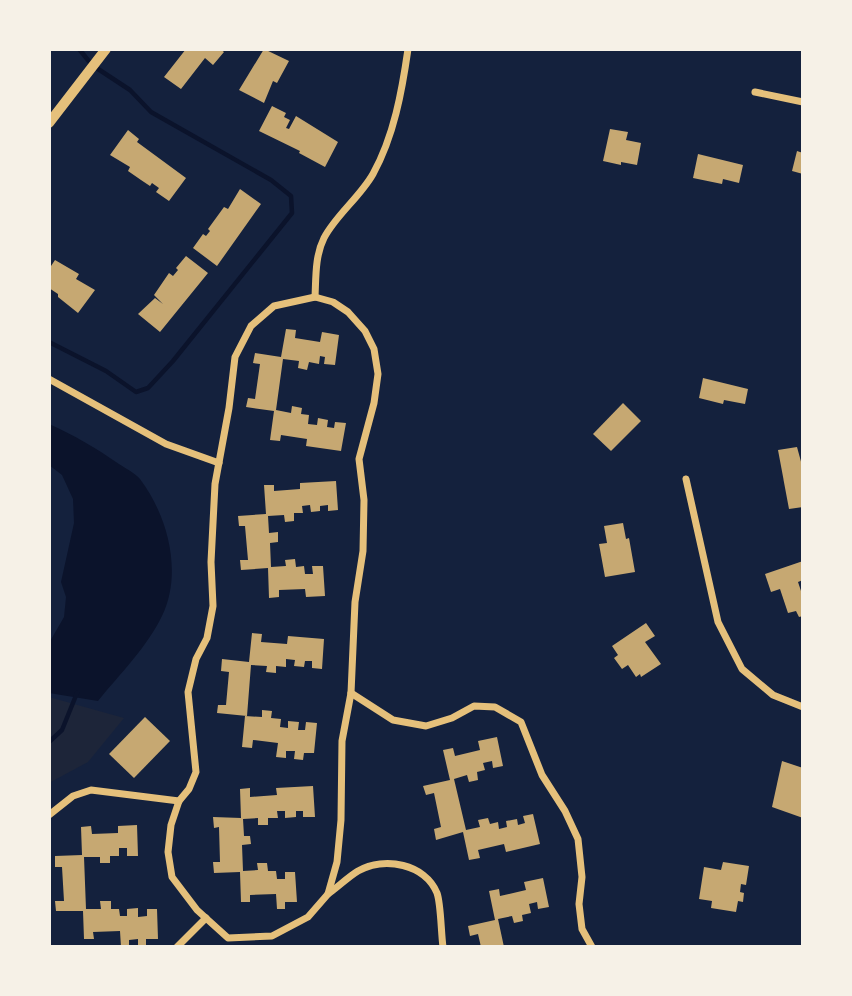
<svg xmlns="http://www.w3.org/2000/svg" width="852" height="996" viewBox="0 0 852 996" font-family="'Roboto Condensed',sans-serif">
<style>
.green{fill:#1d2539}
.water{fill:#0b132b}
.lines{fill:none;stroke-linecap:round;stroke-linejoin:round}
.stream{stroke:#0b132b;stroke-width:4.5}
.building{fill:#c6a872}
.minor{stroke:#e5c07b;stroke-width:7}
.primary{stroke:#e5c07b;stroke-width:10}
</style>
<rect width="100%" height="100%" fill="#14213d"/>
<polygon class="green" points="49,697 124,718 88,762 49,783"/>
<path class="water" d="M49 424C74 435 96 448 119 464 125 468 135 473 140 479 168 516 183 573 162 616 147 647 120 674 98 701L49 693V643L64 617 66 597 61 582 74 523 73 499 62 475 49 465Z"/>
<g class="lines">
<g class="stream">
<polyline points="49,342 106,371 136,392 148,388 173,361 292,213 291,196 271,180 151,112 130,90 92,65 79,49"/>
<polyline points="49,742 62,730 77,693"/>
</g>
</g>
<g class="building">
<polygon points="186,49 220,49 224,52 213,65 205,58 181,89 164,77"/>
<polygon points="264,49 289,61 277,83 273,81 264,103 239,90"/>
<polygon points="272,106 286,113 284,117 290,120 286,128 289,129 296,116 338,142 325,167 299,153 300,151 259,131"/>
<polygon points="610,129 628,132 626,140 641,143 637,165 621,162 621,165 603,161"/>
<polygon points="128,130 139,139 137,142 186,178 169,201 156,192 159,188 152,183 150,186 141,180 128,171 130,167 110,155"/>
<polygon points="797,151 803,153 803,174 792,171"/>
<polygon points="698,154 743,165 739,183 723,179 722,184 693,178"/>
<polygon points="240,189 261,204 217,266 193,248 203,234 206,236 210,231 208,229 224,207 228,209"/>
<polygon points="186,256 208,273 160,332 138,314 155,298 163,304 154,295 169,273 173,276 178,270 176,268"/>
<polygon points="55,260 79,274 76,279 95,290 78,313 58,297 58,294 49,288 49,269"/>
<polygon points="286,329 296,330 295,338 320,342 322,332 339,335 335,365 324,364 325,357 320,356 319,364 309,362 307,370 298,368 299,361 283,359 276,410 291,413 292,406 302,408 301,414 309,415 308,424 317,425 318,418 328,420 327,427 334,428 335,422 346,423 341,451 306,446 307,439 281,435 280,441 270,440 274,411 246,407 248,398 255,399 260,364 253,363 255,353 281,357"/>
<polygon points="703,378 748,389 745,404 724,400 723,404 699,398"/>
<polygon points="623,403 641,421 611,451 593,434"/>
<polygon points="797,447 803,469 803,507 789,509 778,450"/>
<polygon points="336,481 338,510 328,511 328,505 320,506 320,511 311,512 310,505 302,506 303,513 294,513 294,521 285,522 284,515 268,516 269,533 278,532 278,542 270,543 271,567 286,566 285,560 295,559 296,567 304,566 305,574 313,574 312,566 323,566 325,596 306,597 305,589 279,590 279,597 269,598 268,568 241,570 240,560 248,560 245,526 239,526 238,516 266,514 264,485 274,485 274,491 300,489 300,483"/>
<polygon points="623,523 626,539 629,538 635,572 605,577 599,544 607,543 604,526"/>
<polygon points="803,561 803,580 798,582 803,597 803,616 799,617 796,611 788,613 780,589 771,592 765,574"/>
<polygon points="646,623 655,636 645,642 661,664 641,677 640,674 636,677 628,665 622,669 614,658 618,655 612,646"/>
<polygon points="252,633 262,634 261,642 287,644 288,636 324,639 322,669 312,668 312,661 305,661 304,667 294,666 295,660 286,659 286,667 276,666 276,673 266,672 267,666 251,665 247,716 217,713 218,705 226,705 229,672 221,671 222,659 249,662"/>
<polygon points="262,710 272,711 271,718 281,719 280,727 288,728 288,721 299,722 298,730 305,730 306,722 317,723 314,753 304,753 303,760 294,759 295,751 286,751 286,758 276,757 278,743 253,740 252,748 242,747 245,716 262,717"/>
<polygon points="145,717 170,741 134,778 109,754"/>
<polygon points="497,737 503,766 493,768 492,761 483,763 485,770 477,772 478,780 469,782 467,775 454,779 466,830 480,827 478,820 488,818 490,824 498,822 499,829 507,827 506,821 517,819 518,825 525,823 523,816 533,814 540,844 506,852 504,844 478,850 480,858 469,860 463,832 436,840 434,829 441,827 434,793 426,795 423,786 450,780 443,750 453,748 455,756 480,750 478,741"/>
<polygon points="782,761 803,768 803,818 772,807"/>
<polygon points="313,786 315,817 303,817 303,811 296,811 296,817 285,818 285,811 277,811 278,818 268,818 268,825 258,825 258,818 243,819 244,836 250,836 251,844 242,845 243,871 258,870 257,863 267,863 268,871 276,871 277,879 285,879 285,872 295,872 297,902 285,902 285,909 277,909 276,894 250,895 250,902 241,902 240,872 214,873 213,862 220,862 219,827 214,828 213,817 241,818 240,789 250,788 250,797 277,795 276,788"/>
<polygon points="137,825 138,856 127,856 127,848 119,848 119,856 110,856 110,863 100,863 100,857 84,857 86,909 101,909 100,901 111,901 111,909 119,909 120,916 127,916 127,909 138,908 138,917 147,916 147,909 157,909 158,939 146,939 146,947 138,947 138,939 129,940 129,947 121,947 120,931 93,932 94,939 84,939 83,911 56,911 55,901 64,901 62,867 55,867 55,856 82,855 81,827 91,826 92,834 118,833 118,826"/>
<polygon points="723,862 749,866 746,885 741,884 740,892 744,893 743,902 738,901 736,912 711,908 712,901 699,899 704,867 721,870"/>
<polygon points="543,878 549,907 538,909 537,902 529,904 531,913 522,915 523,921 514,923 512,916 498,919 504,947 481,947 478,934 470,936 468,926 495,920 489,891 499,889 500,896 526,890 524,882"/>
</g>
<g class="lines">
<g class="minor">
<polyline points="755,92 803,102"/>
<polygon points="315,297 333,302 348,312 365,331 374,349 378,374 374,403 359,459 364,500 363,551 355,602 351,693 342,741 341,820 337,862 328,894 308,917 272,936 228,938 197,910 172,877 168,852 171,825 179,801 189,789 196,772 188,692 196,659 207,638 213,606 211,562 215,484 229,408 235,357 251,326 274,306"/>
<path d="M315 297C316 277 315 256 324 238 336 215 360 197 373 174 394 136 402 91 408 49"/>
<polyline points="49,379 166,444 219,463"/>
<polyline points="686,479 718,622 742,669 773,695 803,707"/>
<polyline points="351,693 393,720 426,726 452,718 474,706 495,707 521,722 542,775 565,811 578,839 582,877 579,904 582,929 592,947"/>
<polyline points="49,815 73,796 91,790 179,801"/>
<path d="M328 894C338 887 348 877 358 871 385 856 425 864 437 893 441 904 441 933 443 947"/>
<polyline points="177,947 206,918"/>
</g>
<polyline class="primary" points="49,123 106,49"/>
</g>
<rect width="852" height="996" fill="none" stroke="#f6f1e7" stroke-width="102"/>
</svg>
